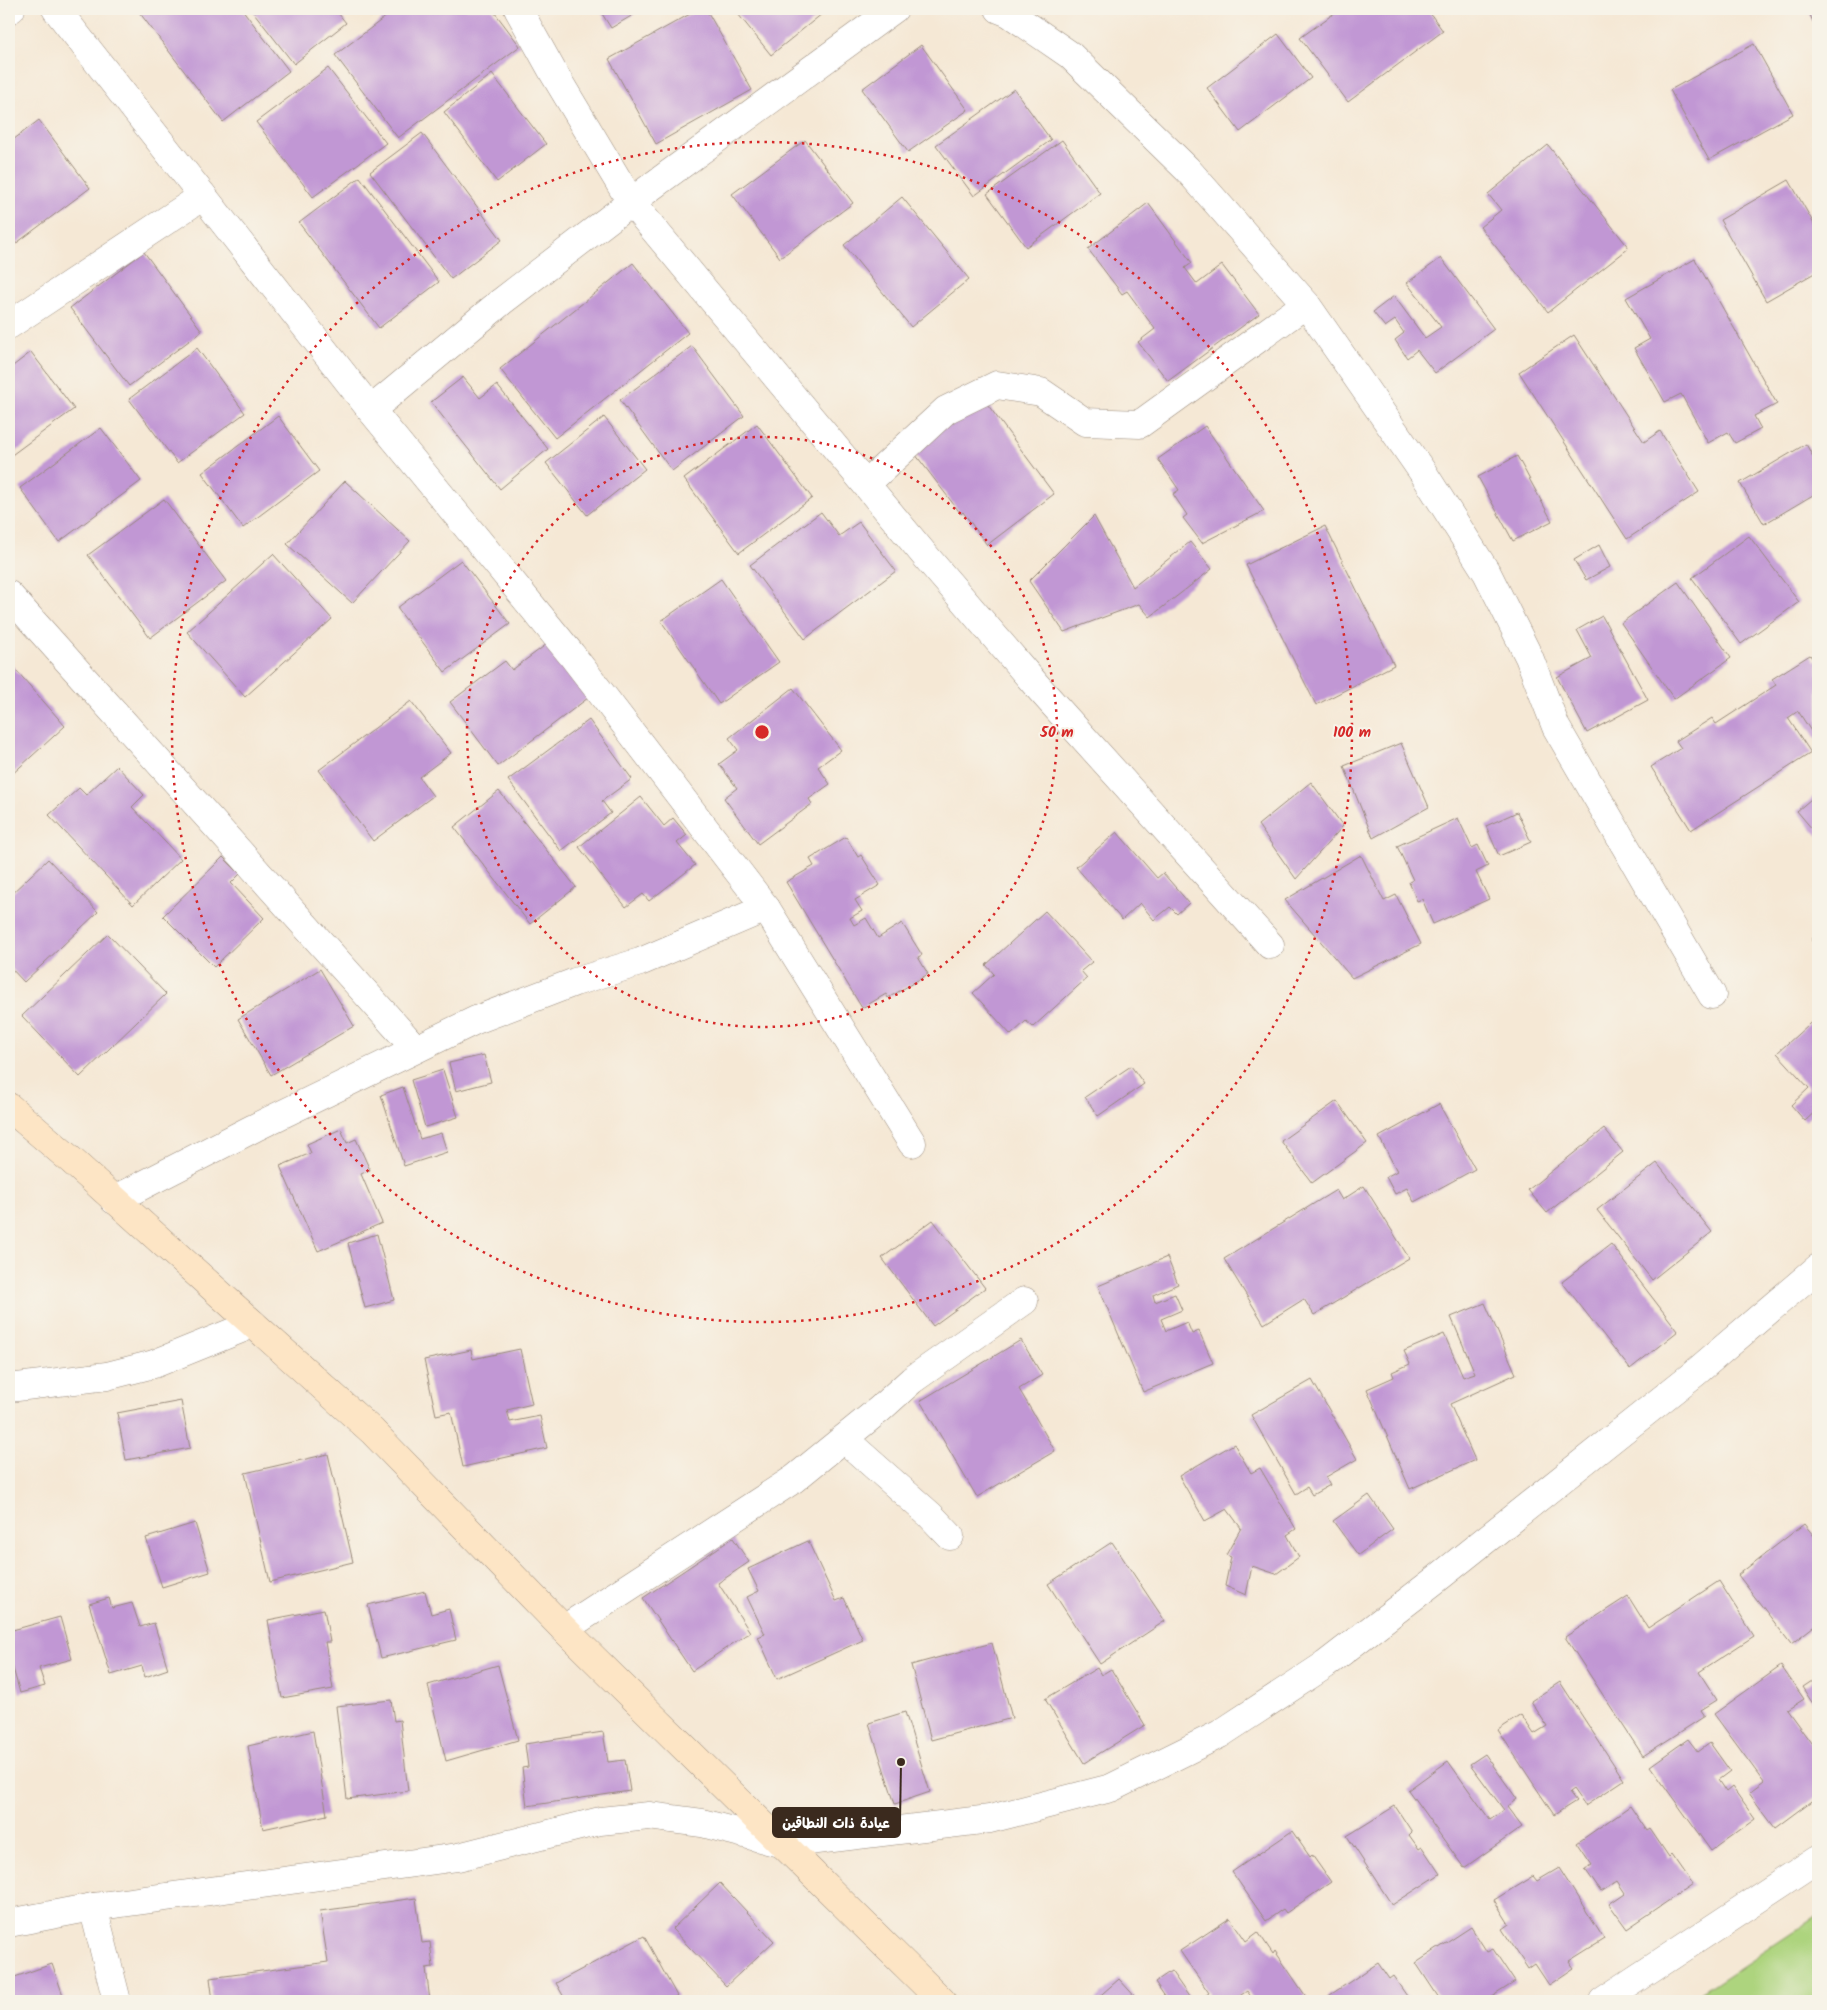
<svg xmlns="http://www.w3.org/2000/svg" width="1827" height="2010" viewBox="0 0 1827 2010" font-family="Kalam,'Playpen Sans Arabic',sans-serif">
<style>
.green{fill:#add47e;stroke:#747f4e}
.building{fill:#c197d4}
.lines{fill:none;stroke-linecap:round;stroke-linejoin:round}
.minor-casing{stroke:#98897a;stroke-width:29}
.secondary-casing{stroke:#98897a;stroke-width:29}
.minor{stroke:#fff;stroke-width:28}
.secondary{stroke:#fde5c5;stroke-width:28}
.ring{fill:none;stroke:#d62828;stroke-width:2.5;stroke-dasharray:2.5 5}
.centre{fill:#d62828;stroke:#f7f3e8;stroke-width:2.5}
.ring-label{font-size:15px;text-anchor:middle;font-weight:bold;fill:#d62828;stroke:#f7f3e8;stroke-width:4;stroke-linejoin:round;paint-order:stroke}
.leader{fill:none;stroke:#3b2a1e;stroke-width:2}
.callout-dot{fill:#3b2a1e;stroke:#f7f3e8;stroke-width:2}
.callout{fill:#3b2a1e;stroke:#3b2a1e;stroke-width:2}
.callout-label{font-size:14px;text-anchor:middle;font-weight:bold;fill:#fff}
</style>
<rect width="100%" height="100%" fill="#f7f3e8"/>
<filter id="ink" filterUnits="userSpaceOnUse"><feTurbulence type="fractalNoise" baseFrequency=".02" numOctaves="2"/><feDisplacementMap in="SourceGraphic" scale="10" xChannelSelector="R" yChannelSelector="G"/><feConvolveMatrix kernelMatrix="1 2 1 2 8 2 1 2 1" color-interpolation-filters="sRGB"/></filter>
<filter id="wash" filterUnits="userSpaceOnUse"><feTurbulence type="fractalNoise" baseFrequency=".0096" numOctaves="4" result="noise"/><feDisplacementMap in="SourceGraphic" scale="20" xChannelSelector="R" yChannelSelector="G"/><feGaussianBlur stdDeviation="1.12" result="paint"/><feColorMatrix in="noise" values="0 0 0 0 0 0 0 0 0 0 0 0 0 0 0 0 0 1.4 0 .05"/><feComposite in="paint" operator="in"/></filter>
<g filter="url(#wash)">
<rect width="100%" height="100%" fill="#f5e8d5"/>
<polygon class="green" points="1818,1916 1818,2001 1690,2001"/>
<g id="blocks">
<g class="building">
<polygon points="144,9 242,9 289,71 223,122 139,12"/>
<polygon points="251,9 335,9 346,23 294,64"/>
<polygon points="363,9 381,9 370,17"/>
<polygon points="396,9 492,9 520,46 398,138 335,55"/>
<polygon points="599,9 643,9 611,28"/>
<polygon points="699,9 706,9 752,90 656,144 609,59"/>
<polygon points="734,9 828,9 771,55"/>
<polygon points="1340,9 1427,9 1443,31 1348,102 1300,38"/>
<polygon points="1813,9 1818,9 1818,32 1808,11"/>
<polygon points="1278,34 1311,78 1240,132 1207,88"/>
<polygon points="1754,44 1793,114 1709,160 1670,90"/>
<polygon points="921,45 968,110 908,152 862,89"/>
<polygon points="328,68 386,143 313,197 256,122"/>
<polygon points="492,74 546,144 497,182 444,112"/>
<polygon points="1014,89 1051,140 974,196 936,145"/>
<polygon points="39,120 90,188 10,248 9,143"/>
<polygon points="422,133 502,240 451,279 370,172"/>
<polygon points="805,140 853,203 780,258 732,194"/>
<polygon points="1062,140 1100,193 1026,247 987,194"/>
<polygon points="1548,145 1629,248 1548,312 1480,227 1501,210 1488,194"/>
<polygon points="360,177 439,282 379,328 299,223"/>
<polygon points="1789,180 1818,231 1818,271 1766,301 1720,220"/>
<polygon points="902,197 969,279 911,327 844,245"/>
<polygon points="1148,203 1192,263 1185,268 1197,284 1222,265 1259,314 1168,381 1138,342 1155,329 1127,291 1122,294 1088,249"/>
<polygon points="144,252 202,331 129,386 70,308"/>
<polygon points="1441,258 1494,329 1435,373 1417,350 1407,358 1395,340 1404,333 1395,320 1385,327 1373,312 1394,296 1425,338 1441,327 1407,283"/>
<polygon points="1695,259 1777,404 1754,416 1761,429 1735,443 1728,432 1708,443 1681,394 1665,402 1634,348 1650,339 1626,298"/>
<polygon points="633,263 688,333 555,438 500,369"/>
<polygon points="1574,335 1644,442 1660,431 1699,492 1627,539 1519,372"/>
<polygon points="692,346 744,416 672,471 620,400"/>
<polygon points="197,348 245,413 177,463 129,399"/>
<polygon points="31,352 74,409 9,457 9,369"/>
<polygon points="463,377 480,398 497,385 548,449 500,489 431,402"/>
<polygon points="982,397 1054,494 987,545 963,512 961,514 912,450"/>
<polygon points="278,416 319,471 243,528 202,473"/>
<polygon points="604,417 645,469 587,515 546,463"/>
<polygon points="757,424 812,498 739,553 684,479"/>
<polygon points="1205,426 1264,511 1202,543 1183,518 1187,515 1173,494 1179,490 1158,459"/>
<polygon points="101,428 141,481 59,542 20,488"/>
<polygon points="1806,444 1818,466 1818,492 1764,524 1740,483"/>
<polygon points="1517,456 1552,521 1513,541 1478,477"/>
<polygon points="345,481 410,541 352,603 287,544"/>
<polygon points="164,499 226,581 150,638 88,555"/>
<polygon points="821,512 839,536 859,522 896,571 805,639 750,565"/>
<polygon points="1094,516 1133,587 1190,542 1212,569 1150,617 1139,604 1064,632 1029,581"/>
<polygon points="1325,526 1394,665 1316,705 1246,565"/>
<polygon points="1749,536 1799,602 1741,644 1692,578"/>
<polygon points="1599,545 1610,567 1586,580 1574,560"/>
<polygon points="273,554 332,619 245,697 187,632"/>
<polygon points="461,560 510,624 445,672 397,608"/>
<polygon points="721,579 779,662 719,704 661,621"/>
<polygon points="1678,582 1731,658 1674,699 1621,623"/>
<polygon points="1602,616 1648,700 1587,733 1557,677 1592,658 1577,630"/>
<polygon points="551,641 592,695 498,766 450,702 505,661 512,670"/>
<polygon points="1810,655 1815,662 1818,660 1818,742 1798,711 1788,718 1811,753 1691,830 1651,767 1681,748 1676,741 1712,718 1716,724 1776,685 1772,679"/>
<polygon points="9,662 65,726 9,777"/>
<polygon points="793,688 841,750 818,767 830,784 809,799 812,804 758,844 724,798 737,788 719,764 738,750 729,738"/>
<polygon points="411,701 451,753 419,777 433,796 373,841 319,770"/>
<polygon points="589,720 632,779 602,801 611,813 561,851 508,780"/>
<polygon points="1401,743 1429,807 1373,838 1344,766"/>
<polygon points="117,766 144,795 132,807 181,859 133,905 49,815 79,788 86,795"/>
<polygon points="1311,782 1343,826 1296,879 1258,825"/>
<polygon points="499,791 576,887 530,924 454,827"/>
<polygon points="1818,793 1818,836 1797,811"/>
<polygon points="641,797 664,826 673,818 687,835 677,843 695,865 649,901 643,894 626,907 579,847"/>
<polygon points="1517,812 1531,842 1499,856 1486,826"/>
<polygon points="1458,818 1472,848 1478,845 1488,866 1476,872 1489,899 1433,924 1422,899 1417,901 1409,882 1413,880 1397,846"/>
<polygon points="1117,832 1157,878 1163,873 1189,903 1177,914 1170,907 1154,920 1140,903 1122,920 1076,867"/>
<polygon points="846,837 858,857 861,855 880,885 855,900 862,911 850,918 854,925 866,918 878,938 902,923 922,955 918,957 928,974 888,998 886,994 862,1008 786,882 814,866 810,859"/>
<polygon points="1361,855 1384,901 1396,895 1421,944 1352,978 1285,900"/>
<polygon points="223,857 240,874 231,883 264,918 214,967 163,916"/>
<polygon points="48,859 98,912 24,982 9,966 9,896"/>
<polygon points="1045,911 1092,962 1081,971 1087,978 1033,1027 1026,1021 1011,1035 973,993 994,974 986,965"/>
<polygon points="1818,933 1818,947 1811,940"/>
<polygon points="108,934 166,994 80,1077 22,1016"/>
<polygon points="320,969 354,1026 271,1075 238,1019"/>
<polygon points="1818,1016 1818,1109 1805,1121 1791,1105 1809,1088 1777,1053"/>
<polygon points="484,1055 491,1082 456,1091 449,1063"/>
<polygon points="1131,1066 1144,1084 1098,1116 1085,1097"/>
<polygon points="443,1070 458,1117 425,1127 411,1080"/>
<polygon points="403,1087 420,1139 441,1133 447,1152 404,1166 381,1095"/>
<polygon points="1337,1101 1367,1143 1312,1183 1281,1141"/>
<polygon points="1439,1104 1475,1169 1414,1202 1407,1188 1395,1194 1386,1177 1397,1171 1379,1137"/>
<polygon points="341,1129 347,1143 356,1139 370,1170 361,1174 382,1223 318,1251 280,1166 311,1153 307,1144"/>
<polygon points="1604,1129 1623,1152 1547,1213 1528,1190"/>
<polygon points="1657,1163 1712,1232 1652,1280 1597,1210"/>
<polygon points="1364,1186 1409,1258 1314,1315 1304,1299 1264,1324 1224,1259 1336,1190 1342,1200"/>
<polygon points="933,1220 985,1288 933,1326 882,1258"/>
<polygon points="377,1234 394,1300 365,1308 348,1243"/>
<polygon points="1611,1244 1678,1331 1630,1369 1562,1282"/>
<polygon points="1167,1257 1178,1284 1153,1295 1155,1302 1175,1294 1182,1310 1161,1319 1166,1331 1187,1322 1192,1334 1199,1331 1213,1363 1143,1392 1098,1286"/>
<polygon points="1485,1303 1516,1374 1450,1404 1475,1460 1410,1489 1367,1389 1394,1377 1392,1372 1410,1364 1404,1351 1444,1334 1463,1377 1475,1373 1451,1317"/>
<polygon points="1021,1340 1042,1375 1019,1389 1055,1451 977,1497 920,1401"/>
<polygon points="520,1349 532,1404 507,1410 510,1422 540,1416 547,1448 463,1467 451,1412 436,1415 424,1360 471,1350 473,1359"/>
<polygon points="1312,1380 1357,1459 1326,1477 1330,1485 1312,1495 1307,1487 1296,1494 1251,1415"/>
<polygon points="181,1401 190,1448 126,1460 117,1413"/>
<polygon points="1234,1444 1251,1473 1260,1468 1296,1529 1287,1535 1299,1557 1276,1574 1252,1566 1246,1595 1225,1586 1231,1557 1226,1555 1241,1528 1227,1509 1205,1521 1179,1476"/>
<polygon points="328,1454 353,1562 270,1582 245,1473"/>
<polygon points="1369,1495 1393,1529 1358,1555 1333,1521"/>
<polygon points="195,1523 210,1572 162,1587 146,1538"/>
<polygon points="1804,1524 1814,1536 1818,1533 1818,1623 1791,1644 1738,1575"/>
<polygon points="733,1538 749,1562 718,1583 750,1632 692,1671 643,1598"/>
<polygon points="808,1541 836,1601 844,1598 863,1640 777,1679 758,1637 765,1634 747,1597 759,1591 748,1569"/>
<polygon points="1112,1542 1165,1621 1100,1664 1048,1584"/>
<polygon points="1719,1581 1754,1636 1699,1672 1717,1700 1701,1710 1705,1716 1643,1756 1565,1637 1628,1596 1648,1628"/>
<polygon points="425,1591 431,1614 449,1609 456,1640 381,1658 368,1605"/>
<polygon points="109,1598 112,1608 132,1603 140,1627 154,1623 168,1669 145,1677 142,1666 111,1675 89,1604"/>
<polygon points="324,1609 330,1642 325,1642 333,1689 282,1698 268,1620"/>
<polygon points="60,1617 72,1659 39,1668 45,1686 20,1693 9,1654 9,1631"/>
<polygon points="992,1643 1012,1718 931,1740 911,1665"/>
<polygon points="498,1665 518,1740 446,1761 428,1685"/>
<polygon points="1781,1666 1804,1699 1787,1710 1814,1747 1818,1744 1818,1796 1775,1828 1749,1793 1764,1782 1714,1714"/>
<polygon points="1097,1668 1101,1675 1111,1669 1145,1725 1084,1763 1045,1699"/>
<polygon points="1818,1677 1818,1710 1803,1687"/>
<polygon points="1560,1682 1624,1780 1585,1806 1573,1789 1569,1792 1576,1801 1554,1815 1498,1730 1521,1715 1534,1734 1547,1726 1531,1701"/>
<polygon points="391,1700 394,1721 400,1720 408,1791 347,1799 336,1706"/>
<polygon points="905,1712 930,1792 895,1804 869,1723"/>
<polygon points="313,1731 327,1815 263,1829 248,1746"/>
<polygon points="603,1732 608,1762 625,1760 630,1791 527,1806 522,1768 528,1767 525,1744"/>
<polygon points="1688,1739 1698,1752 1710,1743 1730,1771 1718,1780 1726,1792 1732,1787 1755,1819 1711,1851 1650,1766"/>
<polygon points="1485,1754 1517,1799 1507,1807 1522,1827 1464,1868 1408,1790 1448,1761 1490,1820 1504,1810 1470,1764"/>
<polygon points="1395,1806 1412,1832 1409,1835 1419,1849 1422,1847 1440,1874 1392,1905 1347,1836"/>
<polygon points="1630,1806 1647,1831 1650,1829 1669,1857 1672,1854 1693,1884 1627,1929 1609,1904 1625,1893 1617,1881 1601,1892 1585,1869 1592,1865 1577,1843"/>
<polygon points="1292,1831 1310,1857 1312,1855 1331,1882 1286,1913 1283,1909 1266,1921 1232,1872"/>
<polygon points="1559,1868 1604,1939 1569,1961 1574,1968 1549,1985 1535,1964 1528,1969 1502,1929 1509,1924 1494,1900 1533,1876 1537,1881"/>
<polygon points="720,1883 774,1941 726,1986 672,1929"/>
<polygon points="416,1898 422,1943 430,1942 433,1967 426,1968 430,2001 213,2001 210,1978 328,1962 320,1911"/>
<polygon points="1230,1918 1246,1941 1258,1932 1273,1954 1275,1951 1309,2001 1254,2001 1247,1991 1235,1999 1237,2001 1224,2001 1222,1998 1216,2001 1198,2001 1209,1993 1180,1951"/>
<polygon points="1471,1927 1487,1952 1493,1949 1515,1982 1485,2001 1441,2001 1416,1963"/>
<polygon points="644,1936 677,1996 667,2001 566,2001 556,1983"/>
<polygon points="1378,1963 1389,1979 1393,1976 1409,1999 1405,2001 1330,2001 1327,1997"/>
<polygon points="52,1964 65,2001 9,2001 9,1979"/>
<polygon points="1171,1971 1192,2001 1168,2001 1155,1982"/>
<polygon points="1119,1979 1139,2001 1094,2001"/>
</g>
</g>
</g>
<g filter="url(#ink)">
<use href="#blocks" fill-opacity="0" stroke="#98897a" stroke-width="1"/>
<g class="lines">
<g class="minor-casing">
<g id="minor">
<polyline points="518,9 553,72 631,202 928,559 1037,686 1270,945"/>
<polyline points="999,9 1009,13 1070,55 1187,169 1306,304 1424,474 1487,573 1529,657 1556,727 1712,995"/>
<polyline points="9,10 11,9"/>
<polyline points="203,196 371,410 571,654 766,908 912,1143"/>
<polyline points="9,325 203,196 56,9"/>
<polyline points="371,410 501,302 651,187 894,9"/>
<polyline points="866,484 946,410 997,385 1041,392 1085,422 1140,424 1306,304"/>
<polyline points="9,595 415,1048"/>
<polyline points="114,1200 254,1128 476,1020 575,982 640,962 766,908"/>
<polyline points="9,1388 107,1376 154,1364 253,1324"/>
<polyline points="844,1439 930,1515 950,1536"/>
<polyline points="564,1629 794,1479 880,1409 912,1380 1024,1301"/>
<polyline points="93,1907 117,2001"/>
<polyline points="9,1923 93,1907 458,1857 600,1821 649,1816 702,1823 783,1844 990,1819 1111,1788 1220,1734 1325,1665 1434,1581 1695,1373 1818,1268"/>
<polyline points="1603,2001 1818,1859"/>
</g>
</g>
<g class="secondary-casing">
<polyline id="secondary" points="9,1107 71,1160 372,1431 564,1629 942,2001"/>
</g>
<use href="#minor" class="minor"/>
<use href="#secondary" class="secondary"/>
</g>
</g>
<g class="ring">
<circle cx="762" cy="732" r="295"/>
<circle cx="762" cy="732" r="590"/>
</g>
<circle cx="762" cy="732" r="8" class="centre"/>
<g class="ring-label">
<text x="1057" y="737">50 m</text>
<text x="1352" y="737">100 m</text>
</g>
<path class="leader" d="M901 1762L900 1823"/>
<circle class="callout-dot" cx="901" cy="1762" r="5"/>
<rect class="callout" x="773" y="1808" width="127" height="29" rx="5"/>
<g class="callout-label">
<text x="836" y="1828">عيادة ذات النطاقين</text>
</g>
<rect width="1827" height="2010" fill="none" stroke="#f7f3e8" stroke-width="30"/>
</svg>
